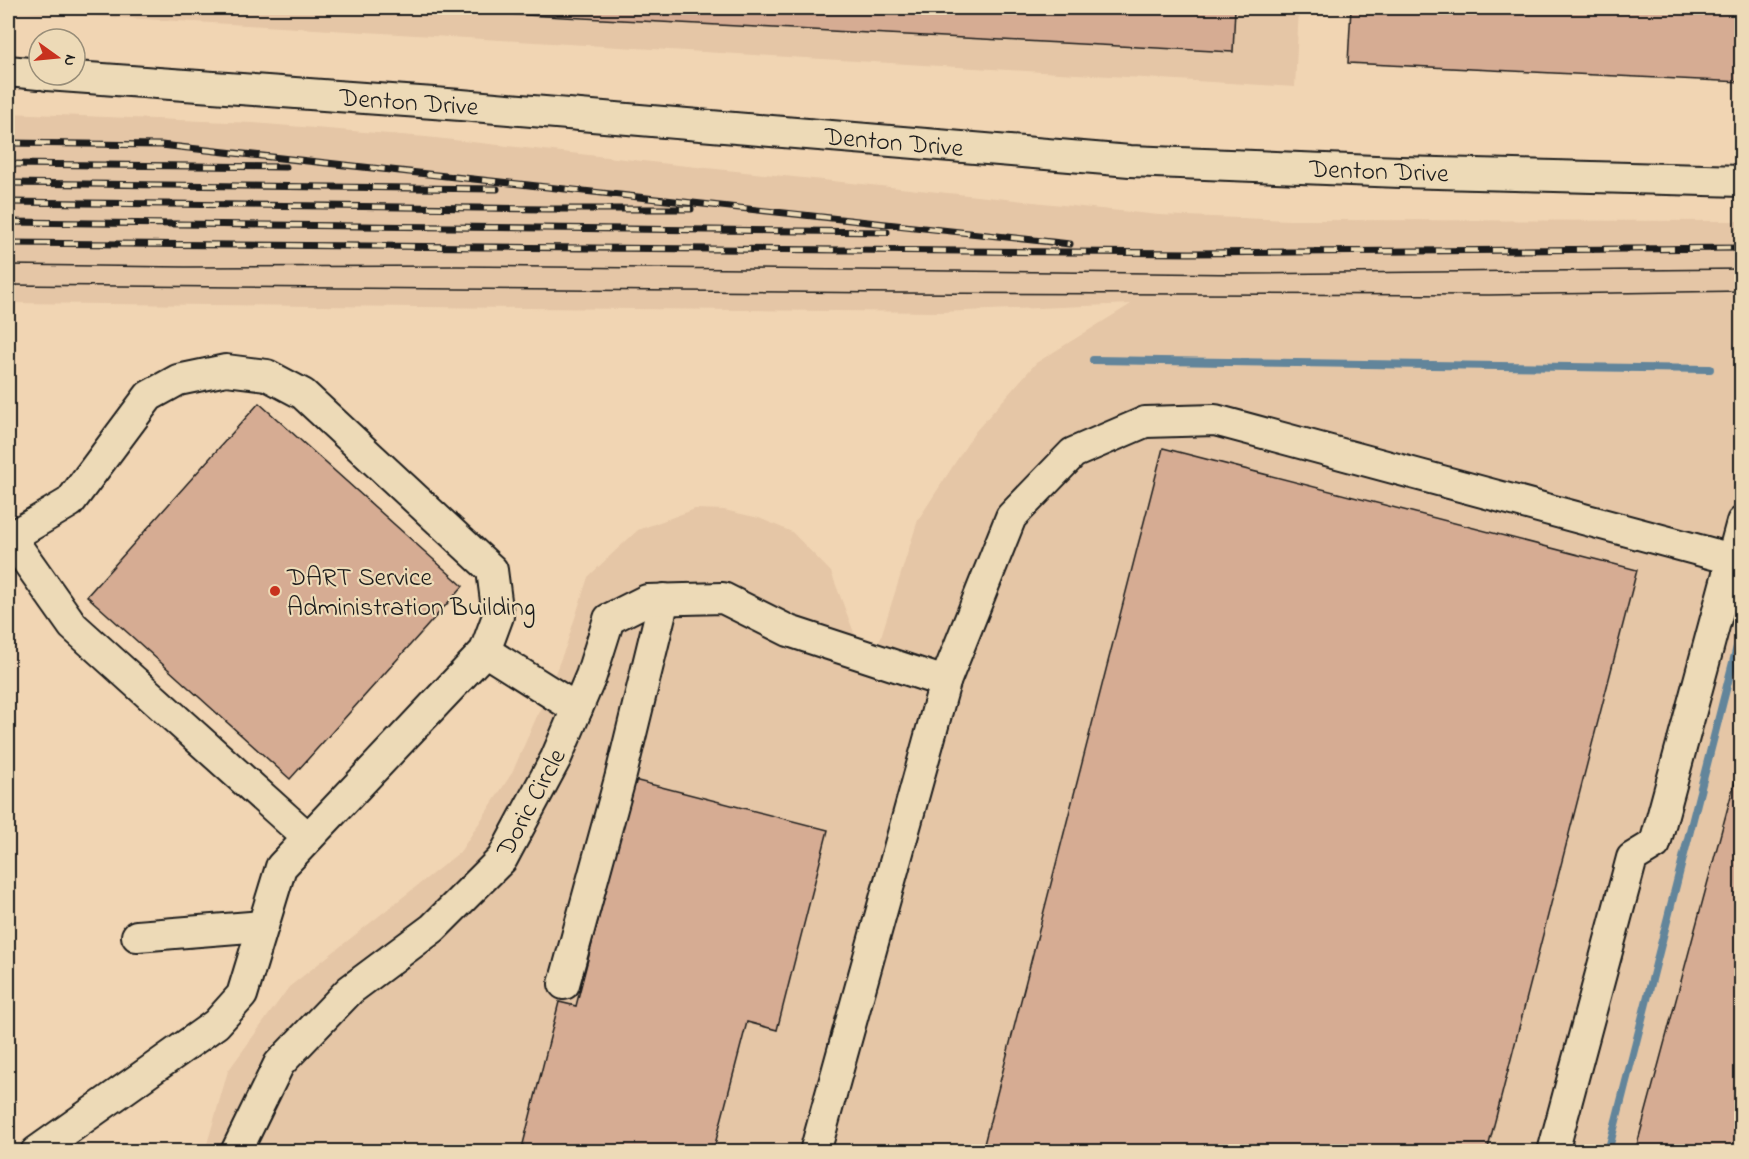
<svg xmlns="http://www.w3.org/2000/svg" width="1749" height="1159" viewBox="0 0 1749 1159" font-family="'Indie Flower',sans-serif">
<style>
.built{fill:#e5c6a6}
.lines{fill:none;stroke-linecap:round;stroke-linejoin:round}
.stream{stroke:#62859b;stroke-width:8}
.building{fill:#d6ac93;stroke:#1c1c1c;stroke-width:1.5}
.minor-casing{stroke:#1c1c1c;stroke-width:34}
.minor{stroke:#eddab7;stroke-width:30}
.tram{stroke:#1c1c1c;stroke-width:1.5}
.rail-casing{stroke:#1c1c1c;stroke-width:7}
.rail{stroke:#eddab7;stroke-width:4.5;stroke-dasharray:14;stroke-linecap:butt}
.poi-dot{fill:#c8321e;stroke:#eddab7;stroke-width:2}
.labels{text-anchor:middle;stroke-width:4.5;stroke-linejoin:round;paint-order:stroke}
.street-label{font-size:26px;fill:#1c1c1c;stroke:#eddab7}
.poi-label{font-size:26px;fill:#1c1c1c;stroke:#eddab7;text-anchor:start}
</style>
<rect width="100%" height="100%" fill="#f1d5b3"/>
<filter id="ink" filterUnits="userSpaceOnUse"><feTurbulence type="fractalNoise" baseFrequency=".0167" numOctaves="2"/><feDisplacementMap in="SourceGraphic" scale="12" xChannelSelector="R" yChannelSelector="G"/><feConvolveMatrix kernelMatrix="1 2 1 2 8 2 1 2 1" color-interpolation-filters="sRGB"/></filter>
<g filter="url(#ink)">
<g class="built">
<polygon points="8,8 1299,8 1295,87 8,11"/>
<polygon points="8,113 253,123 426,137 678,165 1159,215 1290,220 1741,221 1741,1151 205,1151 228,1071 289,987 460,852 512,773 548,691 566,646 588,577 613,553 638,530 695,509 724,510 759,518 792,532 831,572 856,638 878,646 918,520 975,432 1036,363 1131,304 941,312 8,303"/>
</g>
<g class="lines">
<g class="stream">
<polyline points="1093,360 1710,369"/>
<polyline points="1608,1152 1742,627"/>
</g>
</g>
<g class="building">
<polygon points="391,8 1235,8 1233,52"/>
<polygon points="1351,8 1742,8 1742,82 1348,63"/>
<polygon points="259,403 463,586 290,779 87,596"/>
<polygon points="1163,448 1637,570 1487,1152 982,1152"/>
<polygon points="1739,766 1742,766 1742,1152 1635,1152"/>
<polygon points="634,780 828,830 777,1030 747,1022 713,1152 521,1152 559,1002 576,1006"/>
</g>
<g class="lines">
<g class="minor-casing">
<g id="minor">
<polyline points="8,71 39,74"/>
<polyline points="47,75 461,105 1130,161 1400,172 1742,181"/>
<polyline points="8,534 73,626 308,838"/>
<polyline points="11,537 70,502 149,396 178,380 226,370 267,375 303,394 492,570 498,616 485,651 281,867 242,995 216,1024 36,1152"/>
<polyline points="485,651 577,709"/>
<polyline points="137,936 263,926"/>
<polyline points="564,984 620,779 664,599"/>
<polyline points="236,1152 279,1064 350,990 433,928 502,859 556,758 591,676 609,619 647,600 723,598 789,631 945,682"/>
<polyline points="815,1152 945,682 1011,517 1073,453 1145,422 1215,420 1732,559"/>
<polyline points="1553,1152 1632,858 1655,844 1742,522"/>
</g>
</g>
<use href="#minor" class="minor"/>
<g class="tram">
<polyline points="8,265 185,267 457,266 1243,274 1742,269"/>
<polyline points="8,285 896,293 1489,295 1742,291"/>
</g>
<g class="rail-casing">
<g id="rail">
<polyline points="8,143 161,145 1070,244"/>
<polyline points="8,164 286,167"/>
<polyline points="8,183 497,189"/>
<polyline points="8,202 547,209 691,209"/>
<polyline points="8,222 887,232"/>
<polyline points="8,243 1190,253 1742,248"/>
</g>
</g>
<use href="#rail" class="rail"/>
</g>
</g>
<circle class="poi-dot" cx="275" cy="591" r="6"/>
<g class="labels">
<g class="street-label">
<text transform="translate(409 101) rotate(4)" y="9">Denton Drive</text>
<text transform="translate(894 141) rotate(5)" y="9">Denton Drive</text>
<text transform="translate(1379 170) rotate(2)" y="9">Denton Drive</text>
<text transform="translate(530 802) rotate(-62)" y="9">Doric Circle</text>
</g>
<g class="poi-label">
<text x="287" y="585">DART Service<tspan x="287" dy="30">Administration Building</tspan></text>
</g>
</g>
<rect width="1749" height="1159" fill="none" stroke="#eddab7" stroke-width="30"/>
<rect x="15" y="15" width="1719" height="1129" fill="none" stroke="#1c1c1c" stroke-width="2" filter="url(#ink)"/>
<g transform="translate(57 57) rotate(105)"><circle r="28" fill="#eddab7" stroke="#998e79" stroke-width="1.5"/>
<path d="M0-4.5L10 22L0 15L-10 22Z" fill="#c8321e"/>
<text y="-9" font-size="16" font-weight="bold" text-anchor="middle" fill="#1c1c1c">N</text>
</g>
</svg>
